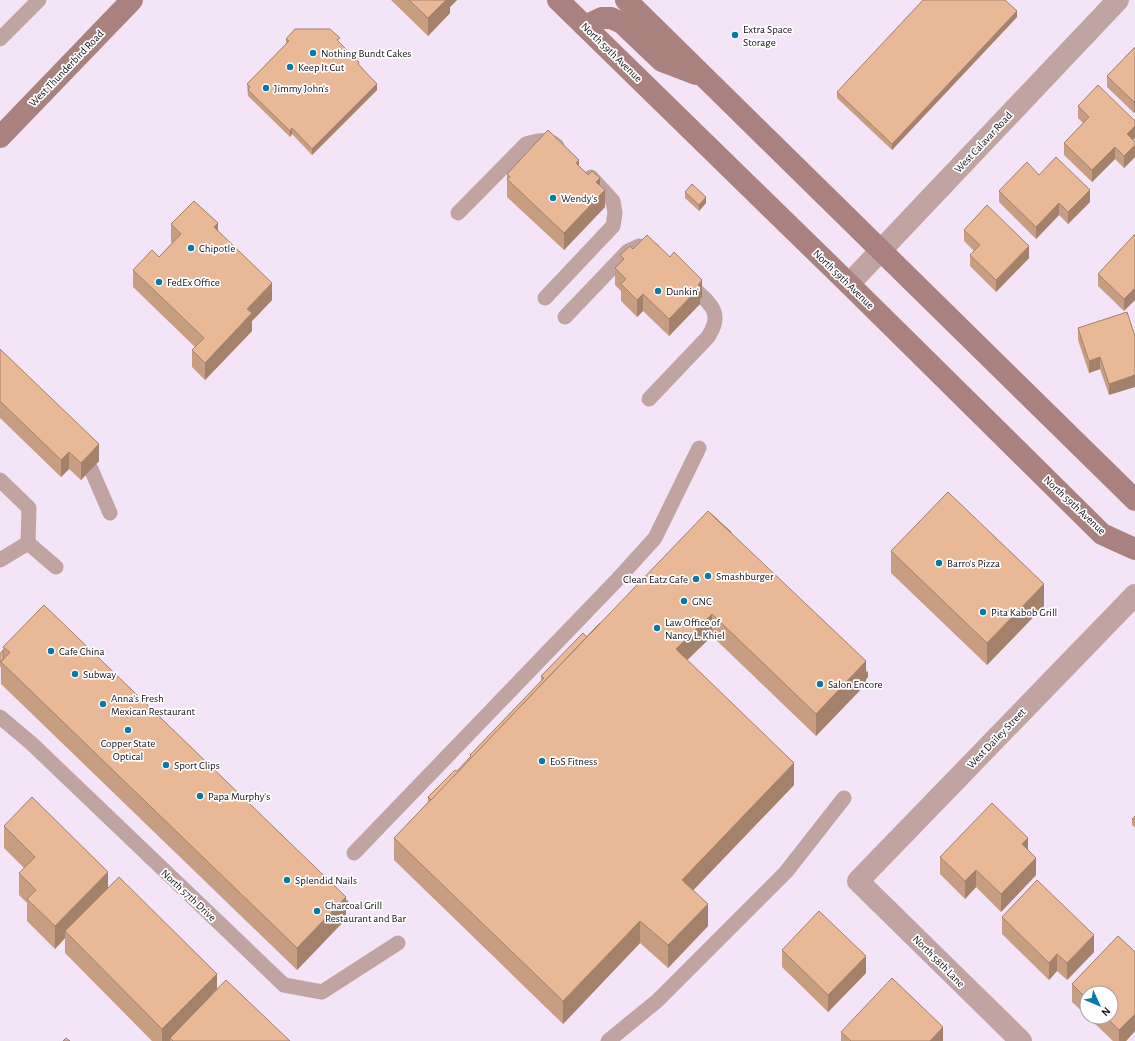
<svg xmlns="http://www.w3.org/2000/svg" width="1135" height="1041" viewBox="0 0 1135 1041" font-family="'Alegreya Sans',sans-serif">
<style>
.lines{fill:none;stroke-linecap:round;stroke-linejoin:round}
.lane{stroke:#bfa4a2;stroke-width:15}
.street{stroke:#bfa4a2;stroke-width:22}
.secondary{stroke:#a9827f;stroke-width:22}
.wall{fill:#c89e82}
.shaded-wall{fill:#a3816a}
.building{fill:#e9b897;stroke:#a3816a}
.poi-dot{fill:#097aa3;stroke:#fff;stroke-width:1.5}
.labels{text-anchor:middle;stroke-width:3.5;stroke-linejoin:round;paint-order:stroke}
.poi-label{font-size:11px;fill:#18131a;stroke:#fff;text-anchor:start}
.street-label{font-size:11px;fill:#18131a;stroke:#fff}
</style>
<rect width="100%" height="100%" fill="#f3e4f7"/>
<g class="lines">
<g class="lane">
<polyline points="0,39 39,0"/>
<path d="M458 213 526 144C537 141 548 137 557 146"/>
<polyline points="545,298 613,226 615,213 613,201 591,177"/>
<polyline points="565,317 628,251 639,246 653,250"/>
<path d="M649 399 708 337C726 310 706 301 688 283"/>
<polyline points="91,469 110,513"/>
<polyline points="0,480 29,508 28,543"/>
<polyline points="0,560 28,543 56,567"/>
<polyline points="0,717 31,743 284,985 322,992 398,943"/>
<polyline points="354,853 616,581 655,538 699,448"/>
<polyline points="608,1041 657,1001 786,872 844,798"/>
</g>
<g class="street">
<polyline points="849,284 1118,0"/>
<polyline points="1021,1041 858,881 1135,595"/>
</g>
<g class="secondary">
<polyline points="558,0 849,284 1102,534 1135,549"/>
<polyline points="626,0 1135,500"/>
<polyline points="585,26 602,18 611,18 622,23 662,61 696,74"/>
<polyline points="0,137 132,0"/>
</g>
</g>
<g class="wall">
<polygon points="391,0 457,0 450,7 450,13 428,36"/>
<polygon points="1017,17 892,150 837,98 837,92"/>
<polygon points="286,39 340,43 359,65 377,90 312,155 292,134 290,137 248,96 247,84 286,44"/>
<polygon points="1135,47 1134,113 1107,87 1107,76"/>
<polygon points="1078,106 1135,121 1135,138 1133,140 1135,142 1135,157 1124,168 1115,159 1092,182 1064,155 1064,143 1083,123 1078,118"/>
<polygon points="579,166 600,185 605,207 564,250 507,197 507,174"/>
<polygon points="1039,175 1090,202 1068,224 1059,215 1036,239 999,202 999,191"/>
<polygon points="685,192 706,203 699,211 685,198"/>
<polygon points="171,224 218,230 272,300 252,321 252,331 205,380 192,367 192,350 195,347 133,287 133,270 159,257 172,243 171,242"/>
<polygon points="964,230 1029,258 996,292 970,266 970,255 974,251 964,241"/>
<polygon points="1135,234 1124,311 1098,286 1098,274"/>
<polygon points="633,249 702,297 700,299 700,304 669,336 643,311 637,317 621,301 621,291 615,285 615,268 620,263 620,255"/>
<polygon points="1127,312 1109,395 1100,369 1089,373 1078,340 1078,328"/>
<polygon points="0,349 99,461 81,480 69,469 61,477 0,418"/>
<polygon points="731,533 866,669 868,677 866,679 866,684 816,736 712,636 687,660 794,785 693,890 708,926 668,968 640,943 563,1024 394,860 394,838 428,802 428,797 457,771 470,758 470,755 541,681 541,676 587,637 600,623"/>
<polygon points="891,551 1044,606 987,665 891,573"/>
<polygon points="3,647 346,899 348,906 346,907 346,919 297,970 1,684 1,668 0,666 0,654 3,650"/>
<polygon points="1135,816 1135,828 1132,825 1132,819"/>
<polygon points="4,826 108,888 217,989 290,1041 152,1041 65,953 65,938 55,949 27,921 27,903 19,895 19,873 24,868 4,848"/>
<polygon points="1028,850 1036,875 1001,912 976,887 965,899 940,874 940,857"/>
<polygon points="1002,917 1094,952 1067,980 1057,971 1049,980 1002,934"/>
<polygon points="1118,936 1135,952 1135,1031 1126,1041 1113,1041 1088,1017 1111,1017 1111,993 1087,993 1087,1016 1072,1002 1072,984"/>
<polygon points="782,950 866,973 828,1012 782,967"/>
<polygon points="841,1032 943,1041 841,1041"/>
</g>
<g class="shaded-wall">
<polygon points="446,0 457,0 450,7 450,13 428,36 428,18"/>
<polygon points="1017,11 1017,17 892,150 892,144"/>
<polygon points="377,84 377,90 312,155 312,149"/>
<polygon points="1135,101 1135,112 1134,113 1134,102"/>
<polygon points="1135,126 1135,138 1127,146 1127,134"/>
<polygon points="292,128 292,134 290,137 290,131"/>
<polygon points="1135,145 1135,157 1124,168 1124,156"/>
<polygon points="1115,147 1115,159 1092,182 1092,170"/>
<polygon points="579,160 579,177 576,163"/>
<polygon points="600,178 600,194 605,190 605,207 564,250 564,233 596,182"/>
<polygon points="1090,190 1090,202 1068,224 1068,212"/>
<polygon points="706,197 706,203 699,211 699,205"/>
<polygon points="1059,203 1059,215 1036,239 1036,227"/>
<polygon points="218,223 218,240 214,227"/>
<polygon points="1029,246 1029,258 996,292 996,280"/>
<polygon points="702,280 702,297 700,299 700,304 669,336 669,319"/>
<polygon points="272,283 272,300 252,321 252,331 205,380 205,363 247,309"/>
<polygon points="1135,288 1135,300 1124,311 1124,299"/>
<polygon points="643,294 643,311 637,317 637,300"/>
<polygon points="1100,357 1100,369 1089,373 1089,361"/>
<polygon points="1135,375 1135,387 1109,395 1109,384"/>
<polygon points="99,444 99,461 81,480 81,463"/>
<polygon points="69,452 69,469 61,477 61,460"/>
<polygon points="1044,584 1044,606 987,665 987,643"/>
<polygon points="712,614 712,636 676,671 676,649"/>
<polygon points="866,661 866,673 868,671 868,677 866,679 866,684 816,736 816,714"/>
<polygon points="794,763 794,785 682,902 682,880"/>
<polygon points="1028,838 1028,855 1022,844"/>
<polygon points="1036,858 1036,875 1001,912 1001,894"/>
<polygon points="976,870 976,887 965,899 965,881"/>
<polygon points="108,872 108,894 65,931 65,938 55,949 55,926"/>
<polygon points="346,897 346,901 348,900 348,906 346,907 346,919 297,970 297,948"/>
<polygon points="708,904 708,926 668,968 668,945"/>
<polygon points="640,921 640,943 563,1024 563,1001"/>
<polygon points="1094,935 1094,952 1067,980 1067,963"/>
<polygon points="1057,954 1057,971 1049,980 1049,963"/>
<polygon points="866,956 866,973 828,1012 828,995"/>
<polygon points="217,974 217,997 170,1038 170,1041 162,1041 162,1029"/>
<polygon points="1135,1014 1135,1031 1126,1041 1119,1041 1119,1030"/>
<polygon points="943,1027 943,1041 930,1041"/>
</g>
<g class="building">
<polygon points="409,0 446,0 428,18"/>
<polygon points="923,0 1005,0 1017,11 892,144 837,92"/>
<polygon points="295,29 330,29 340,38 337,40 359,62 358,64 377,84 312,149 292,128 290,131 248,90 250,87 247,84 289,41 286,39"/>
<polygon points="1135,47 1135,101 1134,102 1107,76"/>
<polygon points="1098,85 1135,121 1135,126 1127,134 1135,142 1135,145 1124,156 1115,147 1092,170 1064,143 1089,117 1078,106"/>
<polygon points="548,130 579,160 576,163 588,175 592,171 600,178 596,182 605,190 564,233 507,179 510,177 507,174"/>
<polygon points="1056,157 1090,190 1068,212 1059,203 1036,227 999,191 1027,162 1039,175"/>
<polygon points="692,184 706,197 699,205 685,192"/>
<polygon points="194,201 218,223 214,227 272,283 247,309 252,313 205,363 192,350 204,338 133,270 152,250 159,257 181,234 171,224"/>
<polygon points="987,205 1029,246 996,280 970,255 980,245 964,230"/>
<polygon points="1135,234 1135,288 1124,299 1098,274"/>
<polygon points="647,235 670,257 674,252 702,280 698,285 700,287 669,319 643,294 637,300 621,284 626,279 615,268 624,259 620,255 630,246 633,249"/>
<polygon points="1127,312 1135,336 1135,375 1109,384 1100,357 1089,361 1078,328"/>
<polygon points="0,349 99,444 81,463 69,452 61,460 0,401"/>
<polygon points="948,492 1044,584 987,643 891,551"/>
<polygon points="708,511 866,661 816,714 712,614 676,649 794,763 682,880 708,904 668,945 640,921 563,1001 394,838"/>
<polygon points="710,513 731,532 731,533"/>
<polygon points="44,605 346,897 297,948 1,662 10,652 3,647"/>
<polygon points="600,623 431,800 428,797 455,770 457,771 471,756 470,755 544,678 541,676 583,633 587,637"/>
<polygon points="3,650 3,659 1,662 0,660 0,654"/>
<polygon points="32,797 108,872 55,926 27,899 36,890 19,873 35,857 4,826"/>
<polygon points="992,803 1028,838 1022,844 1036,858 1001,894 976,870 965,881 940,857"/>
<polygon points="1135,816 1135,822 1132,819"/>
<polygon points="119,877 217,974 162,1029 65,931"/>
<polygon points="1037,880 1094,935 1067,963 1057,954 1049,963 1002,917"/>
<polygon points="819,911 866,956 828,995 782,950"/>
<polygon points="1118,936 1135,952 1135,1014 1119,1030 1106,1017 1111,1017 1111,993 1087,993 1087,999 1072,984"/>
<polygon points="892,978 943,1027 930,1041 851,1041 841,1032"/>
<polygon points="226,980 290,1041 173,1041 170,1038"/>
<polygon points="66,1038 70,1041 63,1041"/>
</g>
<g class="poi-dot">
<circle cx="735" cy="35" r="4"/>
<circle cx="313" cy="53" r="4"/>
<circle cx="290" cy="67" r="4"/>
<circle cx="266" cy="88" r="4"/>
<circle cx="553" cy="198" r="4"/>
<circle cx="191" cy="248" r="4"/>
<circle cx="159" cy="282" r="4"/>
<circle cx="658" cy="291" r="4"/>
<circle cx="939" cy="563" r="4"/>
<circle cx="708" cy="576" r="4"/>
<circle cx="696" cy="579" r="4"/>
<circle cx="684" cy="601" r="4"/>
<circle cx="983" cy="612" r="4"/>
<circle cx="657" cy="628" r="4"/>
<circle cx="51" cy="651" r="4"/>
<circle cx="75" cy="674" r="4"/>
<circle cx="820" cy="684" r="4"/>
<circle cx="103" cy="704" r="4"/>
<circle cx="128" cy="730" r="4"/>
<circle cx="542" cy="761" r="4"/>
<circle cx="166" cy="765" r="4"/>
<circle cx="200" cy="796" r="4"/>
<circle cx="287" cy="880" r="4"/>
<circle cx="317" cy="911" r="4"/>
</g>
<g class="labels">
<g class="poi-label">
<text x="743" y="33">Extra Space<tspan x="743" dy="13">Storage</tspan></text>
<text x="321" y="57">Nothing Bundt Cakes</text>
<text x="298" y="71">Keep It Cut</text>
<text x="274" y="92">Jimmy John's</text>
<text x="561" y="202">Wendy's</text>
<text x="199" y="252">Chipotle</text>
<text x="167" y="286">FedEx Office</text>
<text x="666" y="295">Dunkin'</text>
<text x="947" y="567">Barro's Pizza</text>
<text x="716" y="580">Smashburger</text>
<text x="688" y="583" text-anchor="end">Clean Eatz Cafe</text>
<text x="692" y="605">GNC</text>
<text x="991" y="616">Pita Kabob Grill</text>
<text x="665" y="626">Law Office of<tspan x="665" dy="13">Nancy L. Khiel</tspan></text>
<text x="59" y="655">Cafe China</text>
<text x="83" y="678">Subway</text>
<text x="828" y="688">Salon Encore</text>
<text x="111" y="702">Anna's Fresh<tspan x="111" dy="13">Mexican Restaurant</tspan></text>
<text x="128" y="747" text-anchor="middle">Copper State<tspan x="128" dy="13">Optical</tspan></text>
<text x="550" y="765">EoS Fitness</text>
<text x="174" y="769">Sport Clips</text>
<text x="208" y="800">Papa Murphy's</text>
<text x="295" y="884">Splendid Nails</text>
<text x="325" y="909">Charcoal Grill<tspan x="325" dy="13">Restaurant and Bar</tspan></text>
</g>
<g class="street-label">
<text transform="translate(612 52) rotate(44)" y="4">North 59th Avenue</text>
<text transform="translate(66 68) rotate(-46)" y="4">West Thunderbird Road</text>
<text transform="translate(983 142) rotate(-47)" y="4">West Calavar Road</text>
<text transform="translate(844 279) rotate(44)" y="4">North 59th Avenue</text>
<text transform="translate(1075 505) rotate(43)" y="4">North 59th Avenue</text>
<text transform="translate(996 738) rotate(-46)" y="4">West Dailey Street</text>
<text transform="translate(189 895) rotate(43)" y="4">North 57th Drive</text>
<text transform="translate(939 961) rotate(45)" y="4">North 58th Lane</text>
</g>
</g>
<g transform="translate(1099 1005) rotate(134)"><circle r="19" fill="#ffffff" stroke="#a3a1a3"/>
<path d="M0-3L7 15L0 10L-7 15Z" fill="#097aa3"/>
<text y="-6" font-size="11" font-weight="bold" text-anchor="middle" fill="#18131a">N</text>
</g>
</svg>
